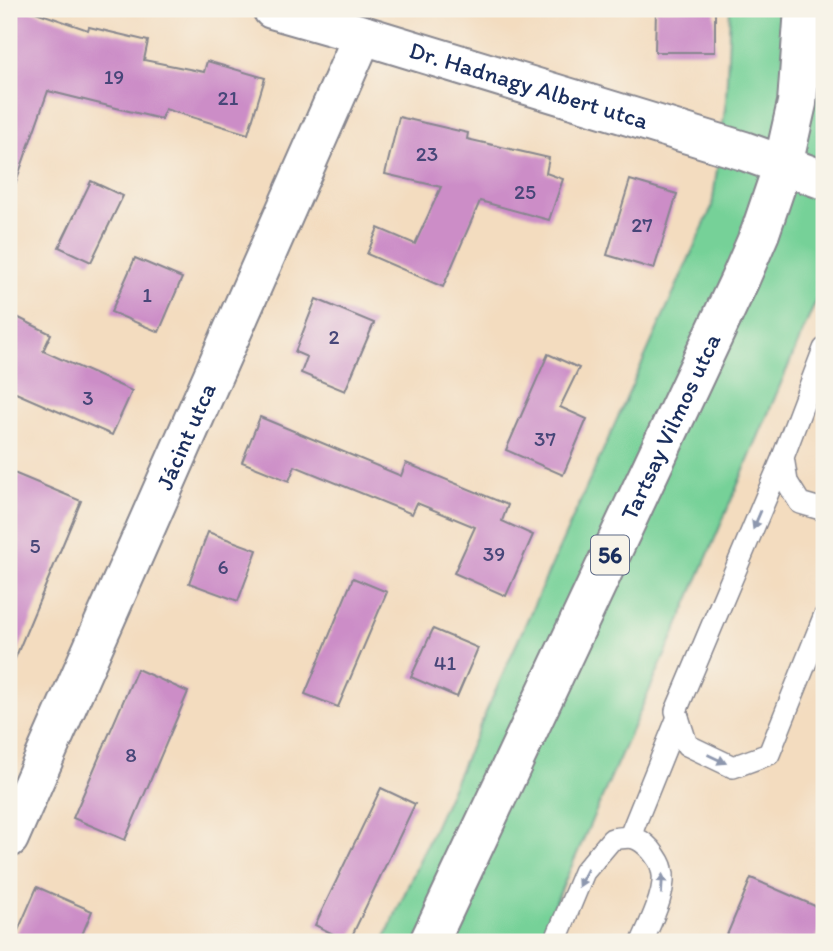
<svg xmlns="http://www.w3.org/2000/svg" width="833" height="951" viewBox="0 0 833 951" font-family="Itim,sans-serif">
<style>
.green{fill:#76d198;stroke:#48807b;stroke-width:2}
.building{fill:#cc8dc7}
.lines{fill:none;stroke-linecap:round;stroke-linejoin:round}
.lane-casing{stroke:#87868e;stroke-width:24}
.street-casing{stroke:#87868e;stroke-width:42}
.primary-casing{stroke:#87868e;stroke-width:42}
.lane{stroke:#fff;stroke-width:21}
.street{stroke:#fff;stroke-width:38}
.primary{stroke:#fff;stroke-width:38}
.oneway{fill:#8d97ae}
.labels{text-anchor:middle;stroke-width:7;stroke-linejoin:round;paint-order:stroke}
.number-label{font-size:21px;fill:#474678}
.shield{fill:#f7f3e8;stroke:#5d6a87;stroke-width:2}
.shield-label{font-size:23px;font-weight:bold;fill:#1b2f5e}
.street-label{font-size:24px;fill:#1b2f5e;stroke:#f7f3e8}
</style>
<rect width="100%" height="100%" fill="#f7f3e8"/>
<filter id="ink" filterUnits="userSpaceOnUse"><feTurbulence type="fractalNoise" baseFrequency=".0143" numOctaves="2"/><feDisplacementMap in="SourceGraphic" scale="14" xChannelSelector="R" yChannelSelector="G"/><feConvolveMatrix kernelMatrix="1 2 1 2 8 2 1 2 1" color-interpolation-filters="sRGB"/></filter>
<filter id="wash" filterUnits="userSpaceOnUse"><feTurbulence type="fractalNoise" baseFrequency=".00686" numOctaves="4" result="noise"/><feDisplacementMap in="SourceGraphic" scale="28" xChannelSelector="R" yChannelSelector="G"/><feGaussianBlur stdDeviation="1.57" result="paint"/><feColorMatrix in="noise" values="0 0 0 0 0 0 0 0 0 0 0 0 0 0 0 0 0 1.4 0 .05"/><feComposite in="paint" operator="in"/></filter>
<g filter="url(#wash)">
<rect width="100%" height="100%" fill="#f3dcbf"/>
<polygon class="green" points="730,9 824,9 824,282 676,630 538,942 383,942 712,207 726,101"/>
<g id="blocks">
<g class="building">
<polygon points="9,9 27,9 88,30 89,27 148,41 144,60 204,72 207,61 265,78 248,134 165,109 161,119 48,91 13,190 9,190"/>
<polygon points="656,9 715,9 715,52 655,52"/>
<polygon points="399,117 468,133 467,139 549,158 546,173 563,179 549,220 480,201 443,287 367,254 378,228 415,244 441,187 385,174"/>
<polygon points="630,180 677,194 654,269 607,255"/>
<polygon points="91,181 123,196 91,262 59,247"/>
<polygon points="135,258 182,278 159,332 111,312"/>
<polygon points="316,299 374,323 345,391 301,373 307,357 295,352"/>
<polygon points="9,313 51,334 43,351 132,391 112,435 9,390"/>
<polygon points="548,354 579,368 560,407 587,419 563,475 506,450"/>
<polygon points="260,417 401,476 406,463 508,505 502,521 533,535 506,596 454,573 475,527 417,503 412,514 295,466 289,481 242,462"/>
<polygon points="9,471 81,501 9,673"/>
<polygon points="208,532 257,550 238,601 189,583"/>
<polygon points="353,578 387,592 338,707 305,694"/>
<polygon points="433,629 478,648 457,697 411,677"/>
<polygon points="137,669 188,692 125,840 73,818"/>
<polygon points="381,788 415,804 349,942 315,925"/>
<polygon points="751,878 824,910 824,921 815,942 724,942"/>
<polygon points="37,887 92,911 79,942 13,942"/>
</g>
</g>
</g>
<g filter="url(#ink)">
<use href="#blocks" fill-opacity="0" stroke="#87868e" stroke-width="2"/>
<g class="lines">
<g class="lane-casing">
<g id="lane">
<polyline points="824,349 783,457 787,482 800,503 824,510"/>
<polyline points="783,457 676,711 687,745 733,767 769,754 824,617"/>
<polyline points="630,836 678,717"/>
<path d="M555 942 584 872 612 839C631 836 637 835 651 850 655 855 661 863 662 869 668 889 650 923 642 942"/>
</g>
</g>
<g class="street-casing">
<g id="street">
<path id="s1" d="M272 9 363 35 744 151 824 180"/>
<path id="s2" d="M9 838 363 35"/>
</g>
</g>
<g class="primary-casing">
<g id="primary">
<path id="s3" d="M429 942 741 277 760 233 783 165 797 103 804 9"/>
</g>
</g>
<use href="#lane" class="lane"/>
<use href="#street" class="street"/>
<use href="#primary" class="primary"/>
</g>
<defs><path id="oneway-solid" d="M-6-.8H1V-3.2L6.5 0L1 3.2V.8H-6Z" transform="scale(1.75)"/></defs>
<g class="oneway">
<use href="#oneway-solid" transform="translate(757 520) rotate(113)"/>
<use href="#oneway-solid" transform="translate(717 759) rotate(25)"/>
<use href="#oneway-solid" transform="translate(583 878) rotate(117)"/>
<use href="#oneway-solid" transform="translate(662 884) rotate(-87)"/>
</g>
</g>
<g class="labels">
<g class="number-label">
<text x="114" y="84">19</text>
<text x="228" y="105">21</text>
<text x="427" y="161">23</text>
<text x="525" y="199">25</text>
<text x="642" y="232">27</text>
<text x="147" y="302">1</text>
<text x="334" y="344">2</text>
<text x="88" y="405">3</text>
<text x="545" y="446">37</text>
<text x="35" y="553">5</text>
<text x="494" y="561">39</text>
<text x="223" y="574">6</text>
<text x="445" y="670">41</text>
<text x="131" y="762">8</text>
</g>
<rect class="shield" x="591" y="535.5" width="38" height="39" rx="5"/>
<g class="shield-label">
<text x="610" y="563">56</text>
</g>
<g class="street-label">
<text dy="8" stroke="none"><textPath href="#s1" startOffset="268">Dr. Hadnagy Albert utca</textPath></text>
<text dy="8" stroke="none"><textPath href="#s3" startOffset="569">Tartsay Vilmos utca</textPath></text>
<text dy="8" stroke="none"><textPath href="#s2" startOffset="439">Jácint utca</textPath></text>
</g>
</g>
<rect width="833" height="951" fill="none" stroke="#f7f3e8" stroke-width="35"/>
</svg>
